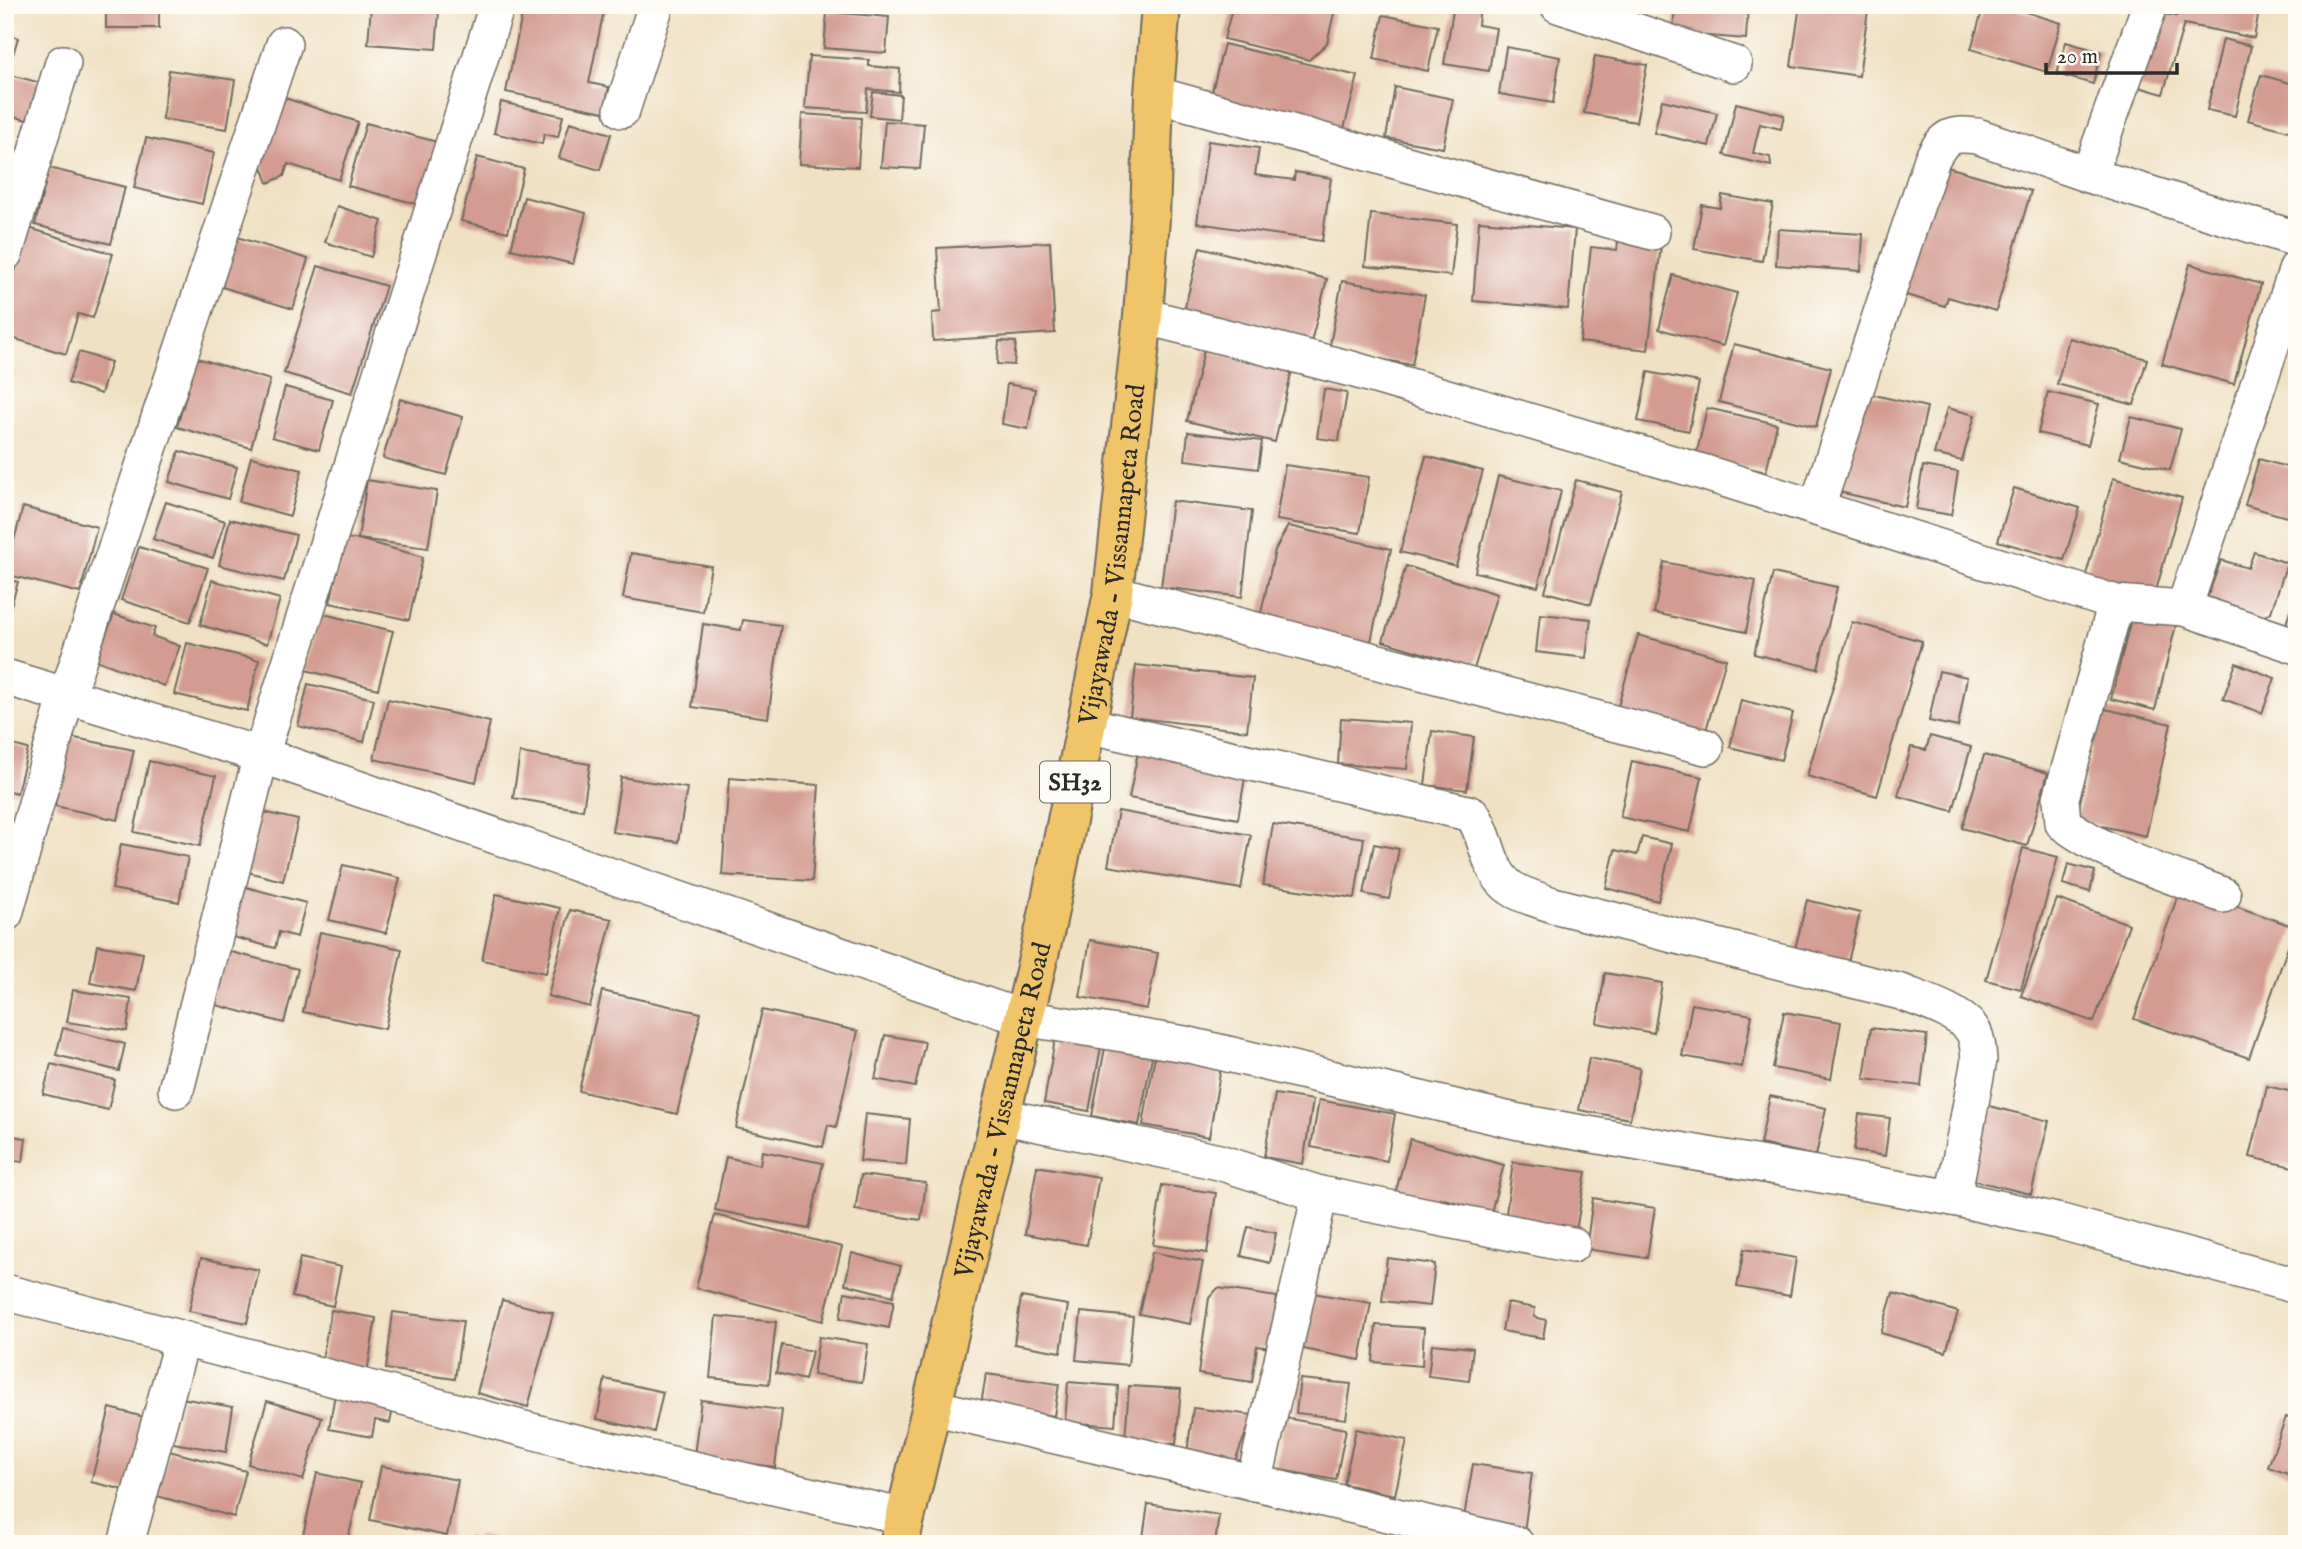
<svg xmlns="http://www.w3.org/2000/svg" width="2302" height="1549" viewBox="0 0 2302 1549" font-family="'IM FELL English',serif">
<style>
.building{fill:#d39b91}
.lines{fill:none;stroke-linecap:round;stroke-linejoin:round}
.minor-casing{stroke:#706b61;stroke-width:38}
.primary-casing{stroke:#706b61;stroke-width:42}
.minor{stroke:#fff;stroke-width:35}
.primary{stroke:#f0c469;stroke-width:38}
.labels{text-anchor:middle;stroke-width:5;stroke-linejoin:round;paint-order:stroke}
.shield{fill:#fdfcf7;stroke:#6a6a68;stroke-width:2}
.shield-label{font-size:24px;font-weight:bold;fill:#2b2b2b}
.street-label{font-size:26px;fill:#2b2b2b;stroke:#fdfcf7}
</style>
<rect width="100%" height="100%" fill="#fdfcf7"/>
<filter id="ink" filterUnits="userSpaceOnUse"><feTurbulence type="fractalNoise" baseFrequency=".0143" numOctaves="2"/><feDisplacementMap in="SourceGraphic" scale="14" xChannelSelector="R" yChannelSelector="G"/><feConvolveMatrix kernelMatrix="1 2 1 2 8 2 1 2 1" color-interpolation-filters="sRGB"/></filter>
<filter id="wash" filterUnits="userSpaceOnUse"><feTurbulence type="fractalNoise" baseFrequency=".00686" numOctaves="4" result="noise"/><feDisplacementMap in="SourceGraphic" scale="28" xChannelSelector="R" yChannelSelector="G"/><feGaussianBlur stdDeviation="1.57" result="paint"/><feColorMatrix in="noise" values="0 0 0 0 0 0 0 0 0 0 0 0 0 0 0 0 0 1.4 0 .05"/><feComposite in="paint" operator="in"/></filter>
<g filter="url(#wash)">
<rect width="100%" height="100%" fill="#f0e1c4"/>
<g id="blocks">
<g class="building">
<polygon points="106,5 145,5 145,9 159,9 159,28 106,28"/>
<polygon points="371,5 395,5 395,8 439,11 436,49 368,44"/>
<polygon points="524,5 605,5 589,83 609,87 604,112 506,92"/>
<polygon points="1233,5 1336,5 1327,43 1309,60 1224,39"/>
<polygon points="1454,5 1480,5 1478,25 1496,28 1489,71 1444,64"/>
<polygon points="1675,5 1748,5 1746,39 1673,33"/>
<polygon points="1800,5 1833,5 1868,10 1859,76 1791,66"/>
<polygon points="1984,5 2003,5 2061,23 2047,72 1971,49"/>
<polygon points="2178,5 2260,5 2254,38 2184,24 2163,94 2139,87 2162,14 2176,16"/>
<polygon points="827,12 889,17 886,53 824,48"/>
<polygon points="1383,15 1438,26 1428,71 1374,59"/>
<polygon points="5,34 18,38 7,74 41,83 30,121 5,114"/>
<polygon points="2223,39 2251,46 2235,116 2207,110"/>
<polygon points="2066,42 2101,52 2093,84 2057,74"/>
<polygon points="1224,44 1358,76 1342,136 1209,103"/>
<polygon points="1506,47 1560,57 1553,103 1499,94"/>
<polygon points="809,56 869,60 869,66 900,69 899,92 868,89 866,112 805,108"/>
<polygon points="1595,56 1647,65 1636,122 1584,113"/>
<polygon points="169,70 235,80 227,129 162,119"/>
<polygon points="2261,75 2297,85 2296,133 2248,120"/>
<polygon points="1395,87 1453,99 1443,148 1386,138"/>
<polygon points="873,92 901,95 899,119 870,116"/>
<polygon points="282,97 358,122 339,180 288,164 284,176 268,183 261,164"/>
<polygon points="1662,100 1717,113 1709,146 1654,133"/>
<polygon points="501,102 563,116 558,137 544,134 542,144 494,133"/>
<polygon points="1736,103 1784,115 1781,129 1760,124 1753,153 1770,157 1771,166 1724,155"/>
<polygon points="802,114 861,118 858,167 799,164"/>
<polygon points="885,121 924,124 920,169 881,167"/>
<polygon points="570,122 611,134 600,170 559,158"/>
<polygon points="366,123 437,142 421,205 348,186"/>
<polygon points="146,138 214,153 202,204 134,188"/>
<polygon points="1208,141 1259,148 1255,175 1294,180 1295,172 1331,178 1322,241 1197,223"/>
<polygon points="477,157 524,169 508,232 461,221"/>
<polygon points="1937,164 2031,191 1996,311 1948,297 1945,306 1899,293"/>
<polygon points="49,168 125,187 111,244 35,225"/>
<polygon points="1722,195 1773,204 1762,261 1694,249 1702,205 1720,208"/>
<polygon points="524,197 586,213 573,264 511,249"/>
<polygon points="337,206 382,221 371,257 325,242"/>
<polygon points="1371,214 1457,224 1451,276 1365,266"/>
<polygon points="1479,221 1575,229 1568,309 1473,301"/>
<polygon points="29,228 113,254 93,318 78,314 66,354 5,336 5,302"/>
<polygon points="1778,229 1863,234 1861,271 1776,265"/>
<polygon points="237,237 308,259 293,309 222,287"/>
<polygon points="1618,241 1661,246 1648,350 1580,342 1591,247 1617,250"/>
<polygon points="1050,242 1055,333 933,341 932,313 941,312 937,248"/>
<polygon points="1200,247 1327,279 1310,346 1183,315"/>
<polygon points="2190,264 2261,284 2234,384 2162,364"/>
<polygon points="318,266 386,286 352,393 284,373"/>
<polygon points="1673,275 1737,293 1723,346 1659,329"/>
<polygon points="1342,281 1425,295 1412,365 1329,350"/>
<polygon points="2069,338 2147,359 2134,405 2057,384"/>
<polygon points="999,341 1016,342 1014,365 997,364"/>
<polygon points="1734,344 1831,368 1816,427 1719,402"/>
<polygon points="1204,350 1292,370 1275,442 1187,421"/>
<polygon points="79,352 111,362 101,394 68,383"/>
<polygon points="197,358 270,380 251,448 177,427"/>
<polygon points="1648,372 1699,382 1689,431 1638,421"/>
<polygon points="1007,384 1035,389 1028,429 1002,424"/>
<polygon points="285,387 333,400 319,450 272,437"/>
<polygon points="1324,389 1347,393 1339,441 1317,438"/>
<polygon points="1861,392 1927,407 1905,507 1839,492"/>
<polygon points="2048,392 2099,404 2088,445 2038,433"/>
<polygon points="400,399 463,417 446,475 383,458"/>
<polygon points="1707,408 1777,424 1766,472 1696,456"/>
<polygon points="1947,408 1975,415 1962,461 1934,454"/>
<polygon points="2131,417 2181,429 2170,470 2120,458"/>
<polygon points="1188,432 1262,441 1258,469 1185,460"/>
<polygon points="179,451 237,467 228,499 169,482"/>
<polygon points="1426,456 1483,471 1456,566 1400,552"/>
<polygon points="251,457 302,470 290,516 239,502"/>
<polygon points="2259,459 2297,470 2297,520 2245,505"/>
<polygon points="1285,465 1369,477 1360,533 1276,520"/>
<polygon points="1923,466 1958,472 1951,515 1916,509"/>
<polygon points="1498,476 1561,491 1538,587 1475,572"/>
<polygon points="2113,478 2182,498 2153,601 2084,582"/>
<polygon points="367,480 437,491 428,548 358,539"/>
<polygon points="1576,480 1622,492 1591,604 1545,592"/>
<polygon points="2014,488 2080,508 2064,560 1998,541"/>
<polygon points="1172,501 1252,511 1242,597 1161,587"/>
<polygon points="166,502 225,521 213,558 153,539"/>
<polygon points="23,507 97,527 80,593 5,574"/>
<polygon points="230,519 296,535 284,581 219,565"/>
<polygon points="1288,526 1391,549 1370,646 1259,622 1275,550"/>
<polygon points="358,539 423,557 409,620 330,603 344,540"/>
<polygon points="139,547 208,568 190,622 121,600"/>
<polygon points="2254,552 2287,563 2271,612 2256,621 2205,604 2221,560 2248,568"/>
<polygon points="631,553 711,566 703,612 623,598"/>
<polygon points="1664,562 1756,581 1746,632 1654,613"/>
<polygon points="1406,566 1497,594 1474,669 1383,641"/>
<polygon points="1773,573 1837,587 1818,669 1754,654"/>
<polygon points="5,579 18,582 6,622 5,622"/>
<polygon points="212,580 280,599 267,644 200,625"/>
<polygon points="2297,586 2297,631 2285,628"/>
<polygon points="320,613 393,631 378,689 306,670"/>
<polygon points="114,614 155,628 152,636 180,646 164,686 96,660"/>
<polygon points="1540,614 1591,619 1586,658 1536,652"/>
<polygon points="2132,615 2176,625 2155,710 2111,699"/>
<polygon points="743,620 781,625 768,718 692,707 703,624 741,630"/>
<polygon points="1852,622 1922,641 1877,796 1807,776"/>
<polygon points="1638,635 1726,659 1705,734 1617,710"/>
<polygon points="187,643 259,660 247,711 174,694"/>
<polygon points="2236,663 2275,678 2262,713 2223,699"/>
<polygon points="1136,665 1253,678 1247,731 1130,717"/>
<polygon points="1939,671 1967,677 1958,727 1929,721"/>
<polygon points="308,684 374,699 364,742 298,726"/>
<polygon points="388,699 490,722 476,782 374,759"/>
<polygon points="1741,700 1793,713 1781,760 1730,747"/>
<polygon points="5,707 11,708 6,730 5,729"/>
<polygon points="2101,708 2171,724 2146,836 2076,820"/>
<polygon points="1341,718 1411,723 1407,769 1338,764"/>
<polygon points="1432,731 1474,737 1467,790 1425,785"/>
<polygon points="1930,736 1971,747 1953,811 1898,796 1911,747 1926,750"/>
<polygon points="70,737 134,750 118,820 55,806"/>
<polygon points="5,743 28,749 17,793 5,790"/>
<polygon points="1138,752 1246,772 1238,819 1129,798"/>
<polygon points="520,753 590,764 583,810 513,798"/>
<polygon points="1984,755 2048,773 2027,846 1962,828"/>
<polygon points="149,761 216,776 200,846 134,832"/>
<polygon points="1632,761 1702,777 1690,832 1620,817"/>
<polygon points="621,777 687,788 678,842 612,832"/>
<polygon points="729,778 819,785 812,881 722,875"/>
<polygon points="255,810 298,820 283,881 240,870"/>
<polygon points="1118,811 1251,835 1241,889 1108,866"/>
<polygon points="1273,824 1364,838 1355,898 1263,885"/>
<polygon points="1642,837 1672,844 1658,901 1606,888 1615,850 1637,855"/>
<polygon points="121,844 188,857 179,902 112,889"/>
<polygon points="1374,844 1399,849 1389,899 1364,894"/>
<polygon points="2023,848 2058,857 2021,989 1986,980"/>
<polygon points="2068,864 2095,871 2090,892 2063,884"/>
<polygon points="343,865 400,878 386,933 329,920"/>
<polygon points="242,886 306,903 297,937 279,932 275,948 229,936"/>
<polygon points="2181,887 2295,927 2249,1058 2134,1019"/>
<polygon points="496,894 560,908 546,973 482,960"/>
<polygon points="2057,899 2129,924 2094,1022 2021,996"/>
<polygon points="1807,900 1860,913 1848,962 1795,949"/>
<polygon points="570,910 612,919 590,1007 548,996"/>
<polygon points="320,932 402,949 385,1029 303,1012"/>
<polygon points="1090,940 1158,953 1147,1009 1080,997"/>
<polygon points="97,945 143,953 136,991 90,983"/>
<polygon points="223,950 298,969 284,1023 209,1003"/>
<polygon points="1605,973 1662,983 1654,1033 1597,1023"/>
<polygon points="73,990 131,999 127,1031 67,1022"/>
<polygon points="602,991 701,1013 677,1114 579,1091"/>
<polygon points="1692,1004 1752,1015 1742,1067 1682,1056"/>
<polygon points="762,1010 858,1031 836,1127 828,1125 823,1147 736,1128"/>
<polygon points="1784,1012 1841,1022 1831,1079 1773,1068"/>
<polygon points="63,1028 125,1044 119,1071 56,1055"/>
<polygon points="1871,1028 1927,1035 1921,1086 1864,1079"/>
<polygon points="885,1035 925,1042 915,1087 875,1079"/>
<polygon points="1055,1039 1101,1047 1089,1111 1044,1103"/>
<polygon points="1105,1048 1152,1056 1139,1125 1092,1116"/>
<polygon points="1155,1055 1221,1067 1209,1137 1143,1125"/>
<polygon points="1589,1058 1640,1068 1630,1119 1579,1110"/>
<polygon points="51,1064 115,1080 108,1110 43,1094"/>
<polygon points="2267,1086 2297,1093 2297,1168 2250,1157"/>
<polygon points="1275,1094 1313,1100 1303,1164 1264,1157"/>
<polygon points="1770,1096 1826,1108 1816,1156 1760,1144"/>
<polygon points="1319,1100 1395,1114 1387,1161 1311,1147"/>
<polygon points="1981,1104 2049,1121 2031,1194 1963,1178"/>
<polygon points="865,1114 910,1119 906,1165 860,1161"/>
<polygon points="1859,1114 1890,1118 1885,1156 1854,1151"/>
<polygon points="5,1135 26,1138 23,1162 5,1160"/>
<polygon points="1410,1139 1504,1165 1491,1212 1440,1198 1438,1205 1393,1202"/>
<polygon points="762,1151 823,1163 809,1229 715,1210 726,1157 760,1165"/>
<polygon points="1513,1162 1586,1172 1576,1231 1505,1221"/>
<polygon points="1037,1166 1099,1177 1087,1245 1025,1234"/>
<polygon points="861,1175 926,1183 921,1220 855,1210"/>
<polygon points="1162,1185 1216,1193 1207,1253 1153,1245"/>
<polygon points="1593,1198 1655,1208 1647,1258 1586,1249"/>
<polygon points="715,1215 842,1247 823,1321 696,1288"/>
<polygon points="1248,1227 1276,1233 1270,1263 1241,1256"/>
<polygon points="1744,1249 1796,1258 1790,1296 1737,1287"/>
<polygon points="1152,1252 1203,1262 1190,1324 1139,1314"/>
<polygon points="852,1253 901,1266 893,1296 845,1284"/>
<polygon points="201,1258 259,1270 247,1323 189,1311"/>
<polygon points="300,1258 341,1267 333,1306 292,1297"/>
<polygon points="1387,1258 1435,1264 1430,1306 1382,1301"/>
<polygon points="1218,1288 1277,1297 1270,1348 1257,1346 1252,1382 1198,1374 1209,1298"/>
<polygon points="845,1292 894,1301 889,1328 840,1318"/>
<polygon points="1313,1293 1371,1303 1360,1360 1303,1349"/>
<polygon points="1893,1293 1958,1312 1946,1352 1881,1333"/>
<polygon points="1021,1297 1068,1305 1061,1352 1014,1344"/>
<polygon points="502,1300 553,1313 528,1407 477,1393"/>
<polygon points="1507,1303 1535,1308 1534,1317 1546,1320 1543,1338 1502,1331"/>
<polygon points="331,1310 376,1318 367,1373 321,1365"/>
<polygon points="393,1312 463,1321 455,1379 386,1369"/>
<polygon points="1081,1312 1133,1317 1128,1365 1076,1360"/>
<polygon points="716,1316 776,1322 769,1384 710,1378"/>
<polygon points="1376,1325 1424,1328 1422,1366 1373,1362"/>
<polygon points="819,1337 868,1344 862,1382 813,1375"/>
<polygon points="1432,1344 1473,1348 1469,1381 1428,1376"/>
<polygon points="782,1345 812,1351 805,1380 776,1373"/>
<polygon points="986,1374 1059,1384 1054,1416 981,1405"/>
<polygon points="605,1379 663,1392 654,1432 597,1419"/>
<polygon points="1300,1379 1351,1384 1346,1419 1296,1413"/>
<polygon points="1068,1382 1118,1386 1115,1426 1065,1422"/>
<polygon points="1129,1386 1181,1389 1176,1444 1125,1440"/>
<polygon points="336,1388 395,1398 390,1423 375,1420 372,1437 329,1429"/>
<polygon points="181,1398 233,1407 226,1452 173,1443"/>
<polygon points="701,1400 782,1410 775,1467 694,1456"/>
<polygon points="267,1401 322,1417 303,1480 248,1464"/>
<polygon points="110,1408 151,1419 133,1492 91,1482"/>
<polygon points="1193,1408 1253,1415 1235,1461 1187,1454"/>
<polygon points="2286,1417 2297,1421 2297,1477 2268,1467"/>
<polygon points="1285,1418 1346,1429 1336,1480 1275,1469"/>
<polygon points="1356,1429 1407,1440 1395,1495 1344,1484"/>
<polygon points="169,1451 246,1471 234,1517 157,1496"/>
<polygon points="1473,1464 1532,1473 1524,1532 1463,1523"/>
<polygon points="381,1466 458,1480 447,1536 370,1520"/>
<polygon points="317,1473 361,1483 347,1544 301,1544"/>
<polygon points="1148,1504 1219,1515 1215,1544 1142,1544"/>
<polygon points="477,1535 511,1543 511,1544 475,1544"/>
</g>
</g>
</g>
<g filter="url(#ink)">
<use href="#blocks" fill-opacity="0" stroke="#706b61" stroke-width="2"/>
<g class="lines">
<g class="minor-casing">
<g id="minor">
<polyline points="1558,5 1734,64"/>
<polyline points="1154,94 1652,232"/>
<polyline points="622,110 656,5"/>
<polyline points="2089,175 2150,5"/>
<polyline points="5,253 63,63"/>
<polyline points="1143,316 1355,370 1699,471 2116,603 2184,608 2297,646"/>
<path d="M1817 507 1932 159C1945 135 1951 133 1977 136L2089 175 2297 239"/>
<polyline points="1113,593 1706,747"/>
<path d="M2116 603 2061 798 2063 823C2110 858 2168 874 2223 895"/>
<polyline points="2184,608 2297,268"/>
<polyline points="5,677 261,755 1023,1018 1185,1044 1519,1122 1953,1198 2061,1222 2297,1286"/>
<path d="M1087 725 1472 814C1488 836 1487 872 1511 888 1522 896 1540 900 1553 905L1901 992C1921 1000 1957 1011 1971 1028 1978 1037 1978 1050 1979 1060L1953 1198"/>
<polyline points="5,914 67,694 284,44"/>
<polyline points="176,1090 261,755 497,5"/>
<polyline points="1000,1116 1219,1162 1320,1194 1572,1245"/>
<polyline points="5,1292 562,1439 906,1517"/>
<polyline points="932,1407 1516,1544"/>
<polyline points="1254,1483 1320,1194"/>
<polyline points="126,1544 182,1339"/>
</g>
</g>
<g class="primary-casing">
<g id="primary">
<path id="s1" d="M899 1544 1046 925 1113 593 1143 316 1150 218 1154 94 1161 5"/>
</g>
</g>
<use href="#minor" class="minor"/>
<use href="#primary" class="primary"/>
</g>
</g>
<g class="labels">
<rect class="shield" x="1040" y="761.5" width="70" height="41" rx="5"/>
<g class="shield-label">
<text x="1075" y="790">SH32</text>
</g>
<g class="street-label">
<text dy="9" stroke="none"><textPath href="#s1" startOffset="1013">Vijayawada - Vissannapeta Road</textPath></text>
<text dy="9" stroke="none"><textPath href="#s1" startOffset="446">Vijayawada - Vissannapeta Road</textPath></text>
</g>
</g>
<rect width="2302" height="1549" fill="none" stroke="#fdfcf7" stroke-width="28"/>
<path d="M2046 63v10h131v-10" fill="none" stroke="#2b2b2b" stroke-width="3.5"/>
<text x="2057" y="63" font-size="21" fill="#2b2b2b" stroke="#fdfcf7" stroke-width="5" paint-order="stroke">20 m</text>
</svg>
